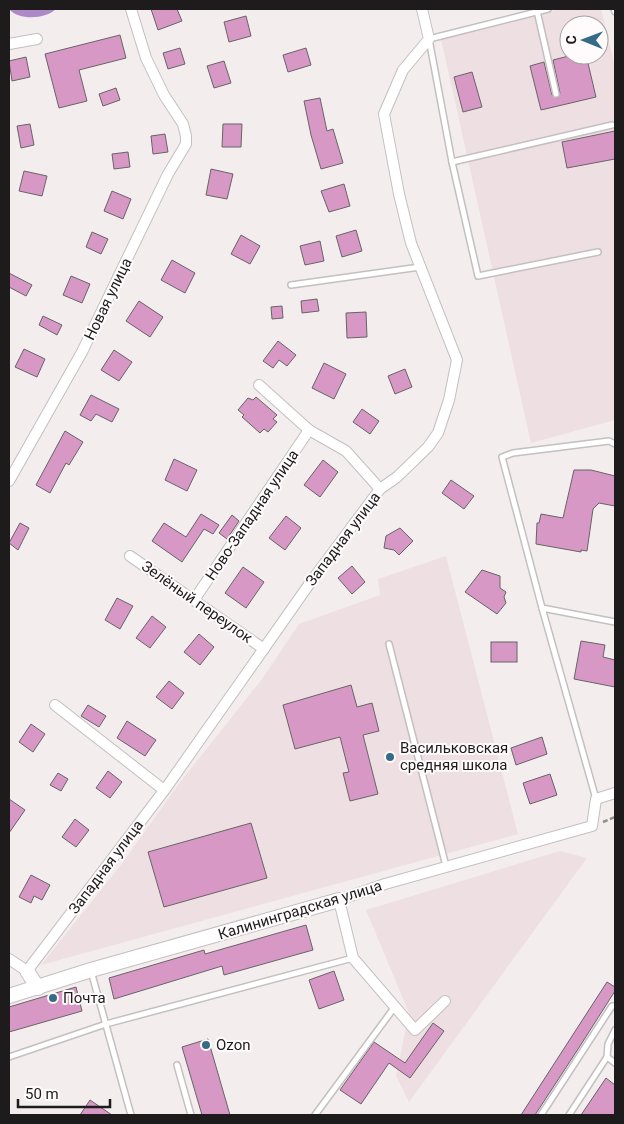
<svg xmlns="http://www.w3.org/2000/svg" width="624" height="1124" viewBox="0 0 624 1124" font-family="Roboto,sans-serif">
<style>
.built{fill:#eedfe2;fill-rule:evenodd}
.water{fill:#ad8ac7}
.building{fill:#d798c6;stroke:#676466}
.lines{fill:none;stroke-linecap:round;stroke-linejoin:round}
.lane-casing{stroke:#c4bfc0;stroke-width:8}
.street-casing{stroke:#c4bfc0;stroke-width:12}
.secondary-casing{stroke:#c4bfc0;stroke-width:16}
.path{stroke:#928d8e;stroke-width:2.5;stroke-dasharray:5 2.5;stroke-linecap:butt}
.lane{stroke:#fff;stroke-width:5}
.street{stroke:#fff;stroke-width:10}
.secondary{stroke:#fff;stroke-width:14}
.poi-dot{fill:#366b87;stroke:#fffbfc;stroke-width:2}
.labels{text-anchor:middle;stroke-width:4;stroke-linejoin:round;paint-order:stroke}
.street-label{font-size:15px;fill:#1d1b1b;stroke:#fffbfc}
.poi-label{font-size:15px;fill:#1d1b1b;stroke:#fffbfc;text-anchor:start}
</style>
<rect width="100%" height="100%" fill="#f3edee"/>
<g class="built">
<path d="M560 9H601L615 66V420L531 443 441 39ZM569 25H599V55H569Z"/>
<polygon points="446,556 518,834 41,965 120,866 181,781 262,679 299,624 380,595 378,579"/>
<polygon points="560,851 587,858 409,1102 396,1076 409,1013 366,910"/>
</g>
<path class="water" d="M9 9H56C46 19 19 21 9 9Z"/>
<g class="building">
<polygon points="151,9 177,9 182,21 158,30"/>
<polygon points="246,16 251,36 229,42 224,22"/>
<polygon points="120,35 126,58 79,70 87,101 59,108 45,54"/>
<polygon points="180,48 185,64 168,69 163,53"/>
<polygon points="306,48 311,65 288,72 283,55"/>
<polygon points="573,55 586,55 596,97 541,110 530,66 544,62 552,95 557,98 560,93 553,60"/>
<polygon points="26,57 30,77 12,81 9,61"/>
<polygon points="224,61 231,83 214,88 207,66"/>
<polygon points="472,72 482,107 463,112 454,77"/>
<polygon points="116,88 120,100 103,106 99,94"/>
<polygon points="320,98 327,131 333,129 343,163 321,169 311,135 304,101"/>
<polygon points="30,124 34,145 21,148 17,126"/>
<polygon points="223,124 242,124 241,147 222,147"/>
<polygon points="615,131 615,159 567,168 562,142"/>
<polygon points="165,134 168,152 153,154 151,136"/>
<polygon points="128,152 130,167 114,169 112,154"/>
<polygon points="211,169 233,174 227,199 206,195"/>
<polygon points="24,171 47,176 42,196 19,191"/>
<polygon points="344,184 350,206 329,212 321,191"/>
<polygon points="112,191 131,199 123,219 104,211"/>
<polygon points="356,230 362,251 342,257 336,236"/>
<polygon points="92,232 108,239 101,254 86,247"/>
<polygon points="241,235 260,246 250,264 231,254"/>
<polygon points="320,241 324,261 305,265 300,246"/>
<polygon points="172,260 195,273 185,293 161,280"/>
<polygon points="9,273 32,285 26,296 9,287"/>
<polygon points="71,276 90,284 82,303 63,295"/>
<polygon points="317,299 319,311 302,313 301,301"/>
<polygon points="139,301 163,317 150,337 126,321"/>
<polygon points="282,306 283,318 272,319 271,307"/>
<polygon points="366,312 367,337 347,338 346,313"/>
<polygon points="43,316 62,325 57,335 39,325"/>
<polygon points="278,341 296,355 287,366 279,360 273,368 263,361"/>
<polygon points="24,349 45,359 37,377 15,367"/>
<polygon points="114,350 132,362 119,381 101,370"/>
<polygon points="324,363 346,374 334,399 312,388"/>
<polygon points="405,369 412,387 395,394 388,376"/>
<polygon points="91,395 119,409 112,422 96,414 91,421 80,415"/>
<polygon points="256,397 277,415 273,419 277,422 268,432 264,429 260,433 242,417 244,415 238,410 248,398 253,400"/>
<polygon points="362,409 379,421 370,434 353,422"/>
<polygon points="65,431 83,442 69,465 66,463 50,493 36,485"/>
<polygon points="174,459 197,470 187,491 165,480"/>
<polygon points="323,460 338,472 320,497 304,485"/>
<polygon points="574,470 591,470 615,476 615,506 599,503 593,509 587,551 581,550 581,552 536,544 537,523 539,523 541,514 563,518"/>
<polygon points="451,480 474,496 464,509 442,493"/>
<polygon points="201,514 219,525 213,534 204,529 182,562 152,541 164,523 186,537"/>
<polygon points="232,515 239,521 227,539 219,533"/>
<polygon points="286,516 301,528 285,550 269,538"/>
<polygon points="20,523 29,528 18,550 9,543"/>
<polygon points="400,528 413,541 399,555 394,550 384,548 386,536"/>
<polygon points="352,566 365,582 352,594 338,578"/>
<polygon points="243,567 264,582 246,608 225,593"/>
<polygon points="482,570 500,576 500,588 506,592 504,597 506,603 497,614 465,592"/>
<polygon points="117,598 133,606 120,629 105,620"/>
<polygon points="152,616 166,627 150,648 136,638"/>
<polygon points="199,634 214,647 200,665 184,652"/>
<polygon points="581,641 605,645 603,657 615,660 615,687 574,679"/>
<rect x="491" y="642" width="26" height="20"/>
<polygon points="169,681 184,693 172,709 156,697"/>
<polygon points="351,685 357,707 372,703 379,731 363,735 378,794 350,801 343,773 349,772 340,737 295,749 283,705"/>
<polygon points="88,705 106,716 99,727 81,716"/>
<polygon points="127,721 156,740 145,756 117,738"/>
<polygon points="31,724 45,734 33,752 19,742"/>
<polygon points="542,737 547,754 516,765 511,748"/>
<polygon points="108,771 122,782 110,798 96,788"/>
<polygon points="58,773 68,779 61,791 50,785"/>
<polygon points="550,774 557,795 530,804 523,783"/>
<polygon points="9,799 25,810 9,833"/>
<polygon points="75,819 89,830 76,847 62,837"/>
<polygon points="251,823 267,878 164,907 148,852"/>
<polygon points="31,875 50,885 42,900 34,896 31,903 19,897"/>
<polygon points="306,925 313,950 224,975 222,966 114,999 109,978 204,950 205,954"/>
<polygon points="334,971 344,1000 319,1009 309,980"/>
<polygon points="607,982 615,987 615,991 580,1046 535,1115 521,1115"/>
<polygon points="76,987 82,1011 9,1032 9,1007"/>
<polygon points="433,1023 444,1031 410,1078 389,1063 361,1104 340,1090 374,1042 405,1063"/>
<polygon points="208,1039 230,1115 202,1115 182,1047"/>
<polygon points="606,1078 615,1085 615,1115 581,1115"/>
<polygon points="90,1100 112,1115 80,1115"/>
</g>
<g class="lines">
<g class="lane-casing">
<g id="lane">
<polyline points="548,9 429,39 452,162 478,276 598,252"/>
<polyline points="614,9 615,12"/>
<polyline points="537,11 556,94"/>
<polyline points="452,162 612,125"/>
<polyline points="291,285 420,267"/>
<polyline points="542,608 615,622"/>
<polyline points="389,644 446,866"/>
<polyline points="596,799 542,608 502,457 513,453 609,441 615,444"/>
<polyline points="91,971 131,1115"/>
<polyline points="9,1057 106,1024 353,958"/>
<polyline points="607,1057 608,1044 615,1030"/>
<polyline points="177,1065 191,1115"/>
<polyline points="315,1115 394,1008"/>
<polyline points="541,1115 612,1006 615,1006"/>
<polyline points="569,1115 607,1057 615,1063"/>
</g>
</g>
<g class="street-casing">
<g id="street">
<polyline points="9,44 37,39"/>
<polyline points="259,385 309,430 346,451 380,489"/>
<polyline points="9,481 82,352 168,174 186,144 186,136 183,124 164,95 146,58 131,9"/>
<polyline points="130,556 264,649"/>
<polyline points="194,600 309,430"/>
<polyline points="55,705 164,790"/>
<polyline points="9,959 27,971 166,788 310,583 380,489 397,477 428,447 438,433 449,400 457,360 411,243 399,194 384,114 403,70 429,39 422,9"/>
<polyline points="445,1001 415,1030 353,958 339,900 385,884 592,826 596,799 615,793"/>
</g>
</g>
<g class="secondary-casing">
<g id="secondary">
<polyline points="27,971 38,988"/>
<polyline points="9,996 91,970 339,900"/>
</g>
</g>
<polyline class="path" points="603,822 615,817"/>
<use href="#lane" class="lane"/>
<use href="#street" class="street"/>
<use href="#secondary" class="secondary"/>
</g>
<g class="poi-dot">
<circle cx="390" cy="757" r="5"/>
<circle cx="53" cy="998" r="5"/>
<circle cx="206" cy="1045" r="5"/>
</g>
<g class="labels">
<g class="street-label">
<text transform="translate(108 299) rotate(-64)" y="5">Новая улица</text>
<text transform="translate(252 515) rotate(-56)" y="5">Ново-Западная улица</text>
<text transform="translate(343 539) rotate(-53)" y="5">Западная улица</text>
<text transform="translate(197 602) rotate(35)" y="5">Зелёный переулок</text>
<text transform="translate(106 867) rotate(-53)" y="5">Западная улица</text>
<text transform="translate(300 910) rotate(-17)" y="5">Калининградская улица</text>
</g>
<g class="poi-label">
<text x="400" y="753">Васильковская<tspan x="400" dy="17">средняя школа</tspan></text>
<text x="63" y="1003">Почта</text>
<text x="216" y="1050">Ozon</text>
</g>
</g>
<rect width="624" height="1124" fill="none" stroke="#1d1b1b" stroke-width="20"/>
<g transform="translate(584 40) rotate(271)"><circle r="24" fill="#fffbfc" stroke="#a5a1a2"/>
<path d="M0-4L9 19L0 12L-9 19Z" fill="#366b87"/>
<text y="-8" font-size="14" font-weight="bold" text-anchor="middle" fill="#1d1b1b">С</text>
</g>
<path d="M18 1099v8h92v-8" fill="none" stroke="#1d1b1b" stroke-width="2.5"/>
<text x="25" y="1099" font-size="15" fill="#1d1b1b" stroke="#fffbfc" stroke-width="4" paint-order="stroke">50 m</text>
</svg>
